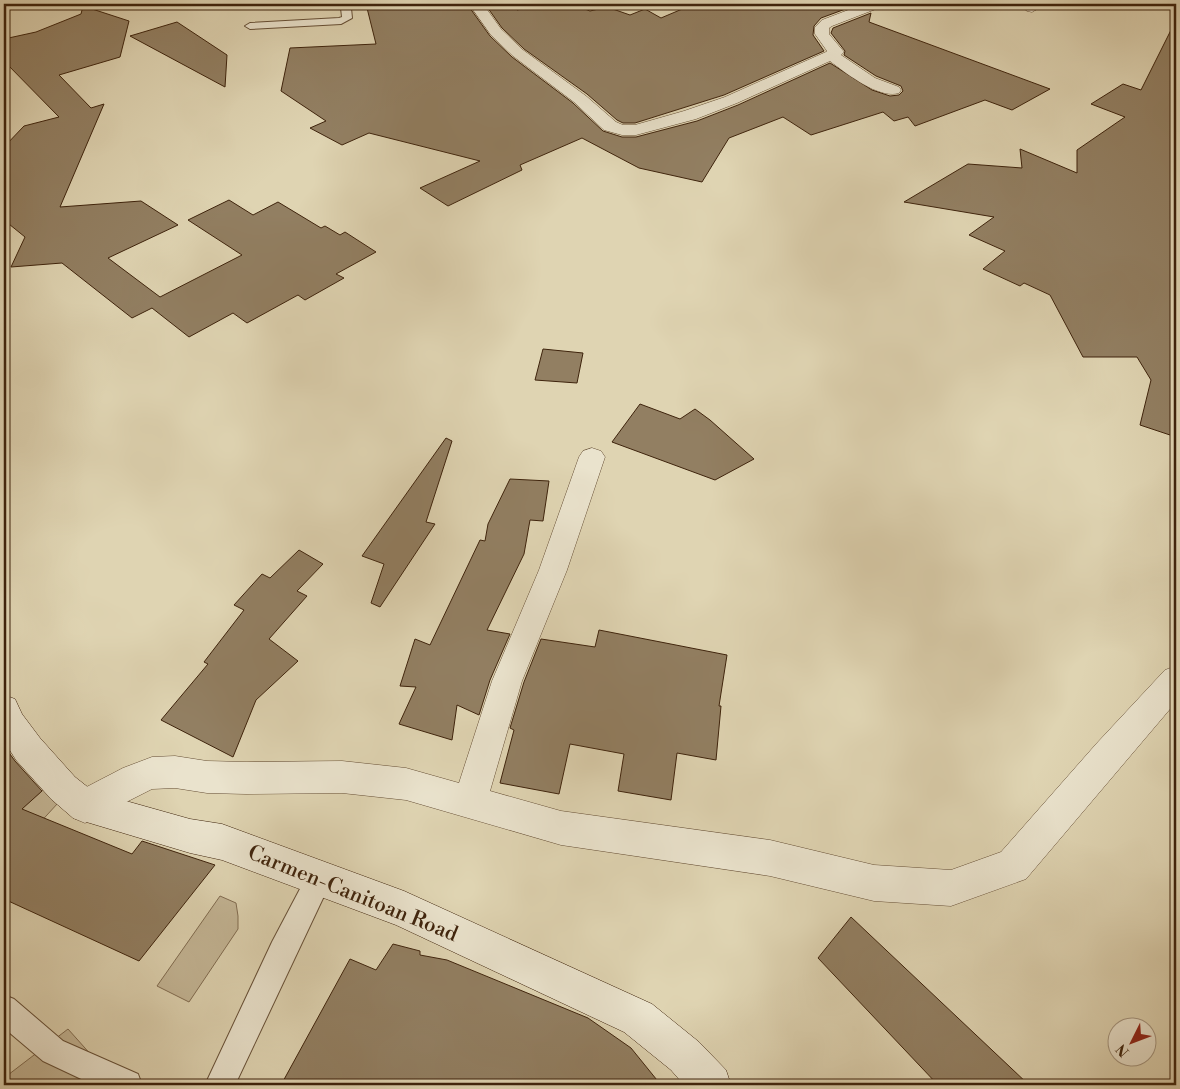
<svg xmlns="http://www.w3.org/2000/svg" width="1180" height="1089" viewBox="0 0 1180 1089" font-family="'Libre Bodoni',serif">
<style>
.green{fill:#c4b696;stroke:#816c51}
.building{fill:#927f62;stroke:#3e230c}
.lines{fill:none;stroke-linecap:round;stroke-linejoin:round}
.lane-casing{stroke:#664f36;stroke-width:2}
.street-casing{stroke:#664f36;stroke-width:1}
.secondary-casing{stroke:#3e230c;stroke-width:1}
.lane{fill:#eae3cd;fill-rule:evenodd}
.street{fill:#eae3cd;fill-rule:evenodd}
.secondary{fill:#eae3cd;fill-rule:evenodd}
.labels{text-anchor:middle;stroke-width:5;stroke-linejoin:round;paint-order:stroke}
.near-street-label{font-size:21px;fill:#3e230c;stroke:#eae3cd}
</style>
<rect width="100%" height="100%" fill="#dfd4b2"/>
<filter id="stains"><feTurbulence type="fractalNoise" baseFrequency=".004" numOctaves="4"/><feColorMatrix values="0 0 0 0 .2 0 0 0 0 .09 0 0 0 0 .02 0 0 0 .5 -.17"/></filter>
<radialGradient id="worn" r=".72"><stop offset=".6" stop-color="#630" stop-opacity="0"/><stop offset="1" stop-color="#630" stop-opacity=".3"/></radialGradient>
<g class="green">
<polygon points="52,782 69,791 25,839 4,824"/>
<polygon points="220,896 236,903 238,916 238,929 189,1002 157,986"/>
<polygon points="68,1029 118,1085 4,1085 4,1078"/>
</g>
<g class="building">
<polygon points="366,4 467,4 490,36 512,57 573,103 603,131 622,137 636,137 697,121 738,105 830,63 872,90 890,96 899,95 903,91 901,86 876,76 844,55 845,51 831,33 833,28 871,13 869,22 1050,89 1012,110 985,100 915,126 908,117 894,121 883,112 811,135 783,117 729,138 702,182 639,168 582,138 520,165 522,170 448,206 420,188 480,161 369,133 342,145 310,128 326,121 281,91 290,48 376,44"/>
<polygon points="485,4 512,4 517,10 541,4 572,4 590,11 607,7 630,15 645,9 661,18 694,4 859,4 821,18 814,26 813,35 824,51 724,95 635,123 623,123 617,120 587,94 524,49 502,28"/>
<polygon points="83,6 129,21 120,57 59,75 91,108 104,104 60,207 141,201 178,225 108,258 160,297 242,255 188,220 229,200 253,215 278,202 321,228 325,226 340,235 345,232 376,252 336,274 344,278 305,300 298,295 247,323 233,313 189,337 152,308 132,318 62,263 11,267 25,237 4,220 4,147 24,126 59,117 4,61 4,39 36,32 81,14"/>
<polygon points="1176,20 1176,437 1140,425 1151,380 1137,357 1083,357 1050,295 1024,283 1020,286 983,269 1005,251 969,235 994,217 904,202 968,164 1022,168 1020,149 1077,173 1077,150 1125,117 1091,104 1123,84 1141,90"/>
<polygon points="177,22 227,55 225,87 130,36"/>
<polygon points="543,349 583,353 577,383 535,380"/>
<polygon points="640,404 680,419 695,409 710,420 754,459 715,480 612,442"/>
<polygon points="446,438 452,441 426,522 435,524 380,607 371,603 384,564 362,556"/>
<polygon points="510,479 549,481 543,521 530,520 524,554 487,630 510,634 490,680 479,715 457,705 452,740 399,724 416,687 400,686 415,639 430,645 480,540 485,541 488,524"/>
<polygon points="299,550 323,564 297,591 307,596 269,639 298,661 256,700 233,757 161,720 208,664 204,662 244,610 234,605 262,574 270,578"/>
<polygon points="599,630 727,655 719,706 721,706 716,760 677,753 671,800 618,791 624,754 570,744 559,794 500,783 514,730 510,728 524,682 541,639 595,647"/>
<polygon points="7,750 15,761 42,791 22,809 132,854 142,841 215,865 139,961 4,899 4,752"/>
<polygon points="851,917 1029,1085 938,1085 818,958"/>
<polygon points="393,944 420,951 420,955 447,960 588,1018 631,1048 661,1085 281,1085 350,959 376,970"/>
</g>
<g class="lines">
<g class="lane-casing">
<g id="lane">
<polygon points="344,4 354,4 351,8 352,18 341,24 250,29 245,26 250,23 339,18 342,17 341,8"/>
<polygon points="320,864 329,868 333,877 235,1085 205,1085 272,942 311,868"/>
<polygon points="4,995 14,999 63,1041 138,1074 142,1085 94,1085 43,1061 4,1028"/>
</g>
</g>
<g class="street-casing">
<g id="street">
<path d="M469 4H483L501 29 523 50 586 96 616 122 623 125H635L684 111 725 97 826 52 827 51 815 34V27L822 20 864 4H883L881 7 832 26 829 28V34L844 52 841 55 875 78 899 87 901 90 899 93C878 99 846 73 830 61L737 103 696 119 636 135H622L604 130 574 102 513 56 491 35Z"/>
<polygon points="1021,4 1036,4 1039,8 1032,12 1027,11"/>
<polygon points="592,448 601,451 605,457 567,570 522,681 490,791 561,811 770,840 874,865 951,870 1001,852 1097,743 1165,670 1176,666 1176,702 1026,879 951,906 874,901 770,876 561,845 406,800 342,793 246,794 207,793 175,788 152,789 85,823 73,818 68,806 73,794 123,768 152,757 175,756 207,761 246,762 342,761 406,768 459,783 492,681 539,570 579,457 583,451"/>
</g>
</g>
<g class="secondary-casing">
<polygon id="secondary" points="4,695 15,699 22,714 40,738 75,777 94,792 190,819 222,824 404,891 652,1004 699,1042 726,1070 731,1085 684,1085 671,1070 624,1032 396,925 222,860 190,853 73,818 51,799 16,760 4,741"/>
</g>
<use href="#lane" class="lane"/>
<use href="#street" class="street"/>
<use href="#secondary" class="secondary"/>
</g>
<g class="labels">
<g class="near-street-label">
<text transform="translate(353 893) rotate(22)" y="7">Carmen-Canitoan Road</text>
</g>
</g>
<rect width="1180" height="1089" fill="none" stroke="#dfd4b2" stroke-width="20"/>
<rect x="5" y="5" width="1170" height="1079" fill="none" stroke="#3e230c" stroke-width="2.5"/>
<rect x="10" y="10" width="1160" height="1069" fill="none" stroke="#3e230c"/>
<g transform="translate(1132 1042) rotate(228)"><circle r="24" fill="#eae3cd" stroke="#a59680"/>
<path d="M0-4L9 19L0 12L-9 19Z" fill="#8f2418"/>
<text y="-8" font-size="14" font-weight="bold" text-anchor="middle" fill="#3e230c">N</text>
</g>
<rect width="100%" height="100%" filter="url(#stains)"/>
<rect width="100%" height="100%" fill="url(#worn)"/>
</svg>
